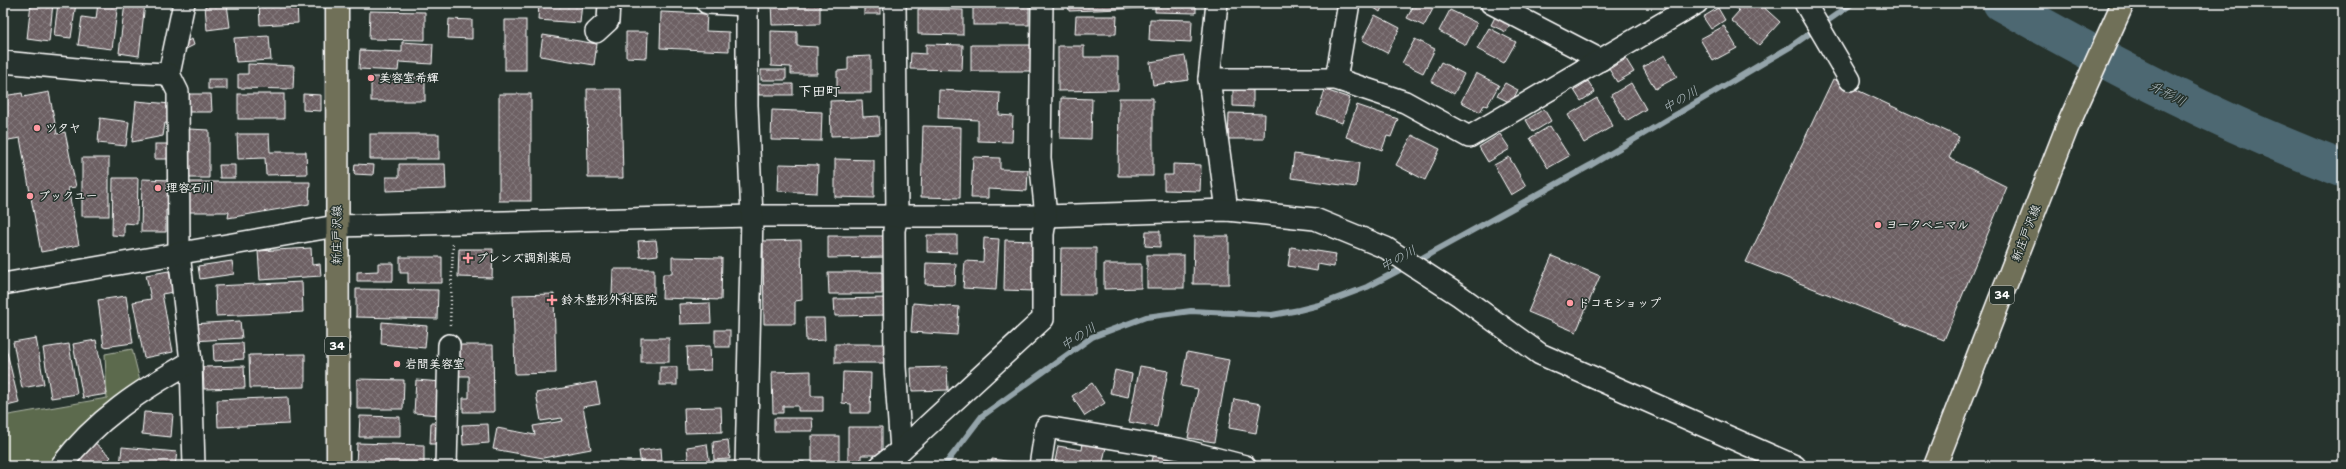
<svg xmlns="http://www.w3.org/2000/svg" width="2346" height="469" viewBox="0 0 2346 469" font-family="'Shantell Sans','Klee One',sans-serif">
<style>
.green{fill:#5c6b4d;stroke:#aeb5a6}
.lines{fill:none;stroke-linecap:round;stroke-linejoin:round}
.stream{stroke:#94a4aa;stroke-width:6}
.river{stroke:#4d6872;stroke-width:37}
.building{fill:url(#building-cross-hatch);stroke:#fff}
.minor-casing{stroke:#fff;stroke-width:24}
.major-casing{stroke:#fff;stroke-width:25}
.path{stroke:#fff;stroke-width:2.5;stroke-dasharray:1 3;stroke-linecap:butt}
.minor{stroke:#26332d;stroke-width:21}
.major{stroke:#706f59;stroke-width:22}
.poi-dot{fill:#ff9aa2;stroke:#26332d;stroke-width:1.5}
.labels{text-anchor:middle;stroke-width:3;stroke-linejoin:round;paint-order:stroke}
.shield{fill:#26332d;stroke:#bec2c0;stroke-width:1}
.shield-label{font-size:11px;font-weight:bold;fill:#fff}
.poi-label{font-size:12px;font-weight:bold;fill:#fff;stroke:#26332d;text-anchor:start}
.street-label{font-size:12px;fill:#fff;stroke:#26332d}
.water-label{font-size:13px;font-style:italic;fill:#afbbc0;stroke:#26332d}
.quarter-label{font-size:14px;font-weight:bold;fill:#fff;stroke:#26332d}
</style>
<defs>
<pattern id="building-cross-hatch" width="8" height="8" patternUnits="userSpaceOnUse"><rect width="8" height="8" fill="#6d6164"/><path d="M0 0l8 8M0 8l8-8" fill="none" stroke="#83797b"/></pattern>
</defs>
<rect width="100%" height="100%" fill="#26332d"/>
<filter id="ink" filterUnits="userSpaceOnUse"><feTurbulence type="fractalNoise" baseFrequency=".025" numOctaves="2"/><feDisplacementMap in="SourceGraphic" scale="8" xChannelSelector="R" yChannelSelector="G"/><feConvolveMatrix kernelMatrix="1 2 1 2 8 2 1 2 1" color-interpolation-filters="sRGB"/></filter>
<g filter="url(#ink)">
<polygon class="green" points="132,349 141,385 55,466 3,466 3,416 107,398 105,354"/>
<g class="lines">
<g class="stream">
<polyline points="1415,262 1591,165 1790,47 1853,3"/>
<polyline points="944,466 982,416 1092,337 1146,317 1191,311 1272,315 1299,310 1319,305 1367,287 1407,266"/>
</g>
<path class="river" d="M2001 3C2113 66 2223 124 2343 169"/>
</g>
<g class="building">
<polygon points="31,3 53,3 49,42 27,39"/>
<polygon points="58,3 76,3 71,38 54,36"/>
<polygon points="98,3 118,3 112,49 78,45 82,17 96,19"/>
<polygon points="125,3 145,3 139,56 119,53"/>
<polygon points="259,3 297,3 298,23 260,25"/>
<rect x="372" y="3" width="49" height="2"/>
<polygon points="539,3 582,3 580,23 538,20"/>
<polygon points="771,3 820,3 820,24 772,25"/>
<rect x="827" y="3" width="31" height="3"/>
<rect x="864" y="3" width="16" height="11"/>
<rect x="973" y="3" width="56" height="22"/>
<polygon points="1068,3 1147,3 1147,8 1069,11"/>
<polygon points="1155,3 1196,3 1196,13 1155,12"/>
<polygon points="1367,3 1384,3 1380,12"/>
<polygon points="1415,3 1436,3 1424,26 1407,18"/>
<polygon points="1732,3 1759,3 1780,22 1759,45 1731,20 1739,11"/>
<polygon points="227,4 230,27 207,30 205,6"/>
<polygon points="1718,8 1725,20 1711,29 1703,17"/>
<polygon points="918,9 963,10 963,35 918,34"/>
<polygon points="1450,10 1477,23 1466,45 1439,31"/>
<polygon points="370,11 425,12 425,40 369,39"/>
<polygon points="661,12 707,14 706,31 729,32 729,51 660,48"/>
<polygon points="1497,13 1512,20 1506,32 1491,25"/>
<polygon points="1375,15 1400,28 1387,53 1362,40"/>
<polygon points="1076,16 1117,16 1116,34 1075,34"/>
<polygon points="449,19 472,20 472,39 448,38"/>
<polygon points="1150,19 1192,20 1191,42 1149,40"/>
<rect x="505" y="20" width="21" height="50"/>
<polygon points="1724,26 1737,48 1713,61 1700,39"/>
<polygon points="1489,28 1516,42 1504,63 1477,49"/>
<polygon points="771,31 797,32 797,46 817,47 817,74 791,74 791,67 771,66"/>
<polygon points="626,32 648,32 647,58 626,57"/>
<polygon points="543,35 597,44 594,65 540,56"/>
<polygon points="269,36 271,60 236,62 234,38"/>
<polygon points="192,39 194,45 186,49 183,43"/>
<polygon points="1415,39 1435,49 1423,73 1402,63"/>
<polygon points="402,42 433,44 432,64 399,62 398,71 359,69 360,50 402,52"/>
<polygon points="926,44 963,45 962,70 910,69 911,53 926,54"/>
<rect x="971" y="45" width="60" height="26"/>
<polygon points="1058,46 1084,46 1084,57 1118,57 1118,90 1058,91"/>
<polygon points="1665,55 1677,77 1655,89 1643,67"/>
<polygon points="871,56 871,93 837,93 837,71 848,70 848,57"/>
<polygon points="1185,56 1189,80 1153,85 1150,62"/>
<polygon points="1626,59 1634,72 1617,82 1609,69"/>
<polygon points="1441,62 1464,74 1454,94 1431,81"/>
<polygon points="248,64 294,66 293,89 238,88 238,74 248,74"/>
<rect x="761" y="70" width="25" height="10"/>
<polygon points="1476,73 1499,85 1487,106 1484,105 1480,112 1461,102"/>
<rect x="371" y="77" width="54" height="24"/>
<rect x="208" y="79" width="19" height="10"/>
<polygon points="1833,79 1959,137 1949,158 2007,187 1944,340 1746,262"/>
<polygon points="1588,81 1595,92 1581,101 1574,90"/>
<polygon points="1505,83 1518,90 1511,103 1497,96"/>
<polygon points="1631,83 1646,109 1626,121 1611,95"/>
<polygon points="758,84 793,84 793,95 759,95"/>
<polygon points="1233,88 1253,89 1253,107 1233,106"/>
<polygon points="587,89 621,89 623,178 588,178"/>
<polygon points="939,90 1000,93 999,115 1013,116 1012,142 978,141 978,120 938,118"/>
<polygon points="1325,90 1350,98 1342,123 1317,114"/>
<polygon points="49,92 57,134 65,132 76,187 68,188 79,245 41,252 20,138 3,141 3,96 22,93 23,97"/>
<polygon points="188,94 211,94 212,112 188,112"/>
<rect x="238" y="94" width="46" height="25"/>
<polygon points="303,94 321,95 321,111 303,110"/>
<rect x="499" y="94" width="32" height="107"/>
<polygon points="1061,98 1092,99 1091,139 1060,138"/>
<polygon points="1119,98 1153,98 1153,176 1118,176"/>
<polygon points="1597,98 1613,126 1584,143 1568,115"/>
<polygon points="862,100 863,117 879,116 880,134 831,136 830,101"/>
<polygon points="136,101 171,104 169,124 165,123 163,136 132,142"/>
<polygon points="1357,105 1398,119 1391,137 1387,136 1382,150 1346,137"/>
<polygon points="1544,109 1551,121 1533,132 1526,120"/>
<polygon points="772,110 822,112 821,141 771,140"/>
<polygon points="1229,113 1265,114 1264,139 1228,139"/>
<polygon points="100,118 129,122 126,146 98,143"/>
<polygon points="923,126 961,127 960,198 921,197"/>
<polygon points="1550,126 1569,156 1548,168 1530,138"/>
<polygon points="189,129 209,130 209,178 189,178"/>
<polygon points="237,134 269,134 270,152 306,152 307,174 266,175 265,158 238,159"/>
<rect x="370" y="134" width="69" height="25"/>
<polygon points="1500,134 1510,149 1488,162 1479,147"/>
<polygon points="1412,135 1440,149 1425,180 1396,165"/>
<rect x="155" y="144" width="15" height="15"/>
<polygon points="1294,154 1359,163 1356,187 1291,178"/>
<polygon points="973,157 1000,158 1000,169 1028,170 1027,191 988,189 988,198 971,198"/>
<polygon points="1509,157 1526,186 1511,195 1494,165"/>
<rect x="82" y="158" width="27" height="58"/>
<polygon points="835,159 874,160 874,198 835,197"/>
<polygon points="355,164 374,165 373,175 354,174"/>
<polygon points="399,164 445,164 446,189 386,191 386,177 399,177"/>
<polygon points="779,164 818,165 817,193 778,191"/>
<polygon points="1173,164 1201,165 1200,191 1164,190 1164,175 1173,175"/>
<polygon points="219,165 235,165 235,178 220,178"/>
<polygon points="113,178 138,178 137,224 124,223 124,236 112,235"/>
<polygon points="142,179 171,180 171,211 166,210 166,232 141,232"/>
<polygon points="187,182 310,182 309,204 228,218 229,212 188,212"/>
<polygon points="1146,231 1160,231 1160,247 1145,246"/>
<polygon points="927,235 957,235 957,253 927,252"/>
<polygon points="828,236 887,236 887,257 828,258"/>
<polygon points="1194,236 1229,236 1229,284 1193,284"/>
<polygon points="984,238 999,239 996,290 963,288 965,261 983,262"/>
<polygon points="656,240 658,255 640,257 638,241"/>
<polygon points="801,240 802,300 795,301 795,324 764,324 763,241"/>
<polygon points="1005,240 1034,241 1033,291 1004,290"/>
<polygon points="1291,247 1336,254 1334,267 1318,264 1317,271 1288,266"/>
<polygon points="311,248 312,265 320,264 321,276 260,280 258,251"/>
<polygon points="1061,248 1096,248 1096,295 1060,295"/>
<polygon points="459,249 493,249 492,278 458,277"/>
<rect x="1147" y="255" width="37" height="33"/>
<polygon points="1552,256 1600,276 1576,332 1528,312"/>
<polygon points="400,257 442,257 442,283 408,283 408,273 400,273"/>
<polygon points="672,257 722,258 721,300 662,298 663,274 672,274"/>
<polygon points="232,261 234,274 200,279 198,266"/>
<polygon points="378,263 393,263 393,281 357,281 357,272 378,271"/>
<polygon points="926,263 956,264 955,285 925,284"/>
<polygon points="1104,264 1141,264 1141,288 1104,289"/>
<polygon points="613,269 654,269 654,296 612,295"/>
<polygon points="169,271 173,292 162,294 173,352 144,358 133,302 151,299 146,275"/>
<polygon points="828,272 882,272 882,294 829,294"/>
<polygon points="302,282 303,312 216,316 215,286"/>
<polygon points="356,289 438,290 437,319 356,317"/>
<polygon points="554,294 556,373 515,374 513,295"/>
<polygon points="126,296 133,343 104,347 98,300"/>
<polygon points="886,298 887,315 835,316 834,299"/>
<polygon points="710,303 711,323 680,324 679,304"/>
<polygon points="913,303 959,307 957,335 911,332"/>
<polygon points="805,318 824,318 825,340 806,341"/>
<polygon points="240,321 242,338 193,341 192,324"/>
<polygon points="382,322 427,326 425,348 381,344"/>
<rect x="715" y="330" width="15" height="17"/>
<polygon points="3,335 19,403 3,407"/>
<polygon points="36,338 44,384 22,388 13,342"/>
<rect x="641" y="338" width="28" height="24"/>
<polygon points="96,340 107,394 83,398 73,344"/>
<polygon points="243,343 244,359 214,361 213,344"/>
<polygon points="69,344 77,394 51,398 43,348"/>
<rect x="835" y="344" width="50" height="19"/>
<polygon points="455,345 493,345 494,412 463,412 463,398 469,398 469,376 455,376"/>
<polygon points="710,346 711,370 688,371 687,347"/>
<polygon points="1187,352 1229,360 1214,442 1188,438 1198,389 1181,386"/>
<polygon points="305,354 305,387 250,388 249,355"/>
<polygon points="244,366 245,388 204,389 203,367"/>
<polygon points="1140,366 1168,371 1157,427 1129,422"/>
<rect x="660" y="367" width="17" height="18"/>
<polygon points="947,367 948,390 912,391 911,368"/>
<polygon points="1115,370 1132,374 1128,397 1110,393"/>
<polygon points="811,371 811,396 823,396 823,411 798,411 798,406 783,406 783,413 773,413 772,372"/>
<polygon points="843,372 871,373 870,413 851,413 851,404 842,403"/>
<polygon points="357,379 404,380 403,409 357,409"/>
<polygon points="416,380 442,382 440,415 414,413"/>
<polygon points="596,382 600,404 583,407 591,449 543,458 493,449 497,428 535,435 533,426 563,421 562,418 541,421 536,393"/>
<polygon points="1092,383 1105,403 1085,416 1072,396"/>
<polygon points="288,397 289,424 218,427 217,400"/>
<polygon points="1234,399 1261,404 1256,433 1229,428"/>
<polygon points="721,407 722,432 685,433 684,408"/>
<polygon points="144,412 173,414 171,437 142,434"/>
<polygon points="360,416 400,417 400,437 359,437"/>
<polygon points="774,418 812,418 813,431 774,431"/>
<polygon points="431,423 440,423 440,444 430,444"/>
<polygon points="488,424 489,443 463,445 462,425"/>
<polygon points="848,427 882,427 882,455 861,455 861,466 848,466"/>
<rect x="812" y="436" width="27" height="30"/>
<polygon points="728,440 730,459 714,460 713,442"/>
<polygon points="94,442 111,457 103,466 83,466 77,461"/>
<polygon points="357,443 424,445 424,466 356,466"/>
<polygon points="1083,443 1106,447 1102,466 1054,466 1058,446 1082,450"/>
<polygon points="707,444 710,466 689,466 687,447"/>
<polygon points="122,447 177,452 175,466 120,466"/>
<polygon points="661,448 662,462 685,459 686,466 641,466 639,451"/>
<polygon points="1154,453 1172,457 1169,466 1151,466"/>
<polygon points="992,459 1027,464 1026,466 991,466"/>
<polygon points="2093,460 2096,466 2081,466"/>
<rect x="775" y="462" width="29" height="4"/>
<polygon points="577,463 578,466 555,466"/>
<polygon points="634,463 635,466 605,466"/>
<rect x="219" y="465" width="36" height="1"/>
</g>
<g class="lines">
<g class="minor-casing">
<g id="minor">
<polyline points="184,3 169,74 178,92 179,253 191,362 194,466"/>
<polyline points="707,3 747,5"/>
<polyline points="895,3 897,216 894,230 895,367 901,450"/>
<polyline points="1217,3 1209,79 1227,210"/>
<polyline points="1491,3 1601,60"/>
<polyline points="1808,3 1806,5 1850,80"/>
<polyline points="596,32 608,21 609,3"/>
<polyline points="3,62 98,71 169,74"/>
<polyline points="1209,79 1336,79 1405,102 1469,137 1697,3"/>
<polyline points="1336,79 1349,3"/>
<polyline points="3,284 336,226 752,216 1046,216 1227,210 1315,219 1386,248 1460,296 1540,354 1795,466"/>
<path d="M61 466C96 419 141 390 191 362"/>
<polyline points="446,466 449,345"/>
<polyline points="746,466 752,216 747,105 747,3"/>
<polyline points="880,466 901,450 1043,319 1043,234 1046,216 1040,158 1042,3"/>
<polyline points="1040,466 1046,427 1179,449 1245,466"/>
</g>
</g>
<g class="major-casing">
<g id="major">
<polyline points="337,3 338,466"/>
<polyline points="1935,466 2068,125 2123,3"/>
</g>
</g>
<polyline class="path" points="450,325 453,244"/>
<use href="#minor" class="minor"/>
<use href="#major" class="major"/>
</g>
</g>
<g class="poi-dot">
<circle cx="371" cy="78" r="4"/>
<circle cx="37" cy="128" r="4"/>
<circle cx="158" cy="188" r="4"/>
<circle cx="30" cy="196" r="4"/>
<circle cx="1878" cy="225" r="4"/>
<path d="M466 252h4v4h4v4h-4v4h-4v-4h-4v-4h4z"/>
<path d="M550 294h4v4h4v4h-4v4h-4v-4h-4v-4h4z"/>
<circle cx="1570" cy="303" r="4"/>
<circle cx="397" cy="364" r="4"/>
</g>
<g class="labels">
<g class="shield">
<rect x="1990" y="286" width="24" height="18" rx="3"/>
<rect x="325" y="337" width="24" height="18" rx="3"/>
</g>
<g class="shield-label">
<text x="2002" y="299">34</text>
<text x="337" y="350">34</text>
</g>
<g class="poi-label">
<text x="379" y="82">美容室希輝</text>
<text x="45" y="132">ツタヤ</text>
<text x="166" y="192">理容石川</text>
<text x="38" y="200">ブックユー</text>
<text x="1886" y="229">ヨークベニマル</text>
<text x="476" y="262">ブレンズ調剤薬局</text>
<text x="561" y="304">鈴木整形外科医院</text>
<text x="1578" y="307">ドコモショップ</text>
<text x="405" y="368">岩間美容室</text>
</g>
<g class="street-label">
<text transform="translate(2026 233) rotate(-69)" y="4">新庄戸沢線</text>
<text transform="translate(337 235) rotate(-90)" y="4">新庄戸沢線</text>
</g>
<g class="water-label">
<text transform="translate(2168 93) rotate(27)" y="5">升形川</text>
<text transform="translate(1680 99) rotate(-31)" y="5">中の川</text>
<text transform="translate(1398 258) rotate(-29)" y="5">中の川</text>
<text transform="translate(1078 336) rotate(-32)" y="5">中の川</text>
</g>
<g class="quarter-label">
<text x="819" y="96">下田町</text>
</g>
</g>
<rect width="2346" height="469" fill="none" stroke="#26332d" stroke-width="16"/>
<rect x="8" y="8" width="2330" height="453" fill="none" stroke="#fff" stroke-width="1.5" filter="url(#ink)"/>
</svg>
